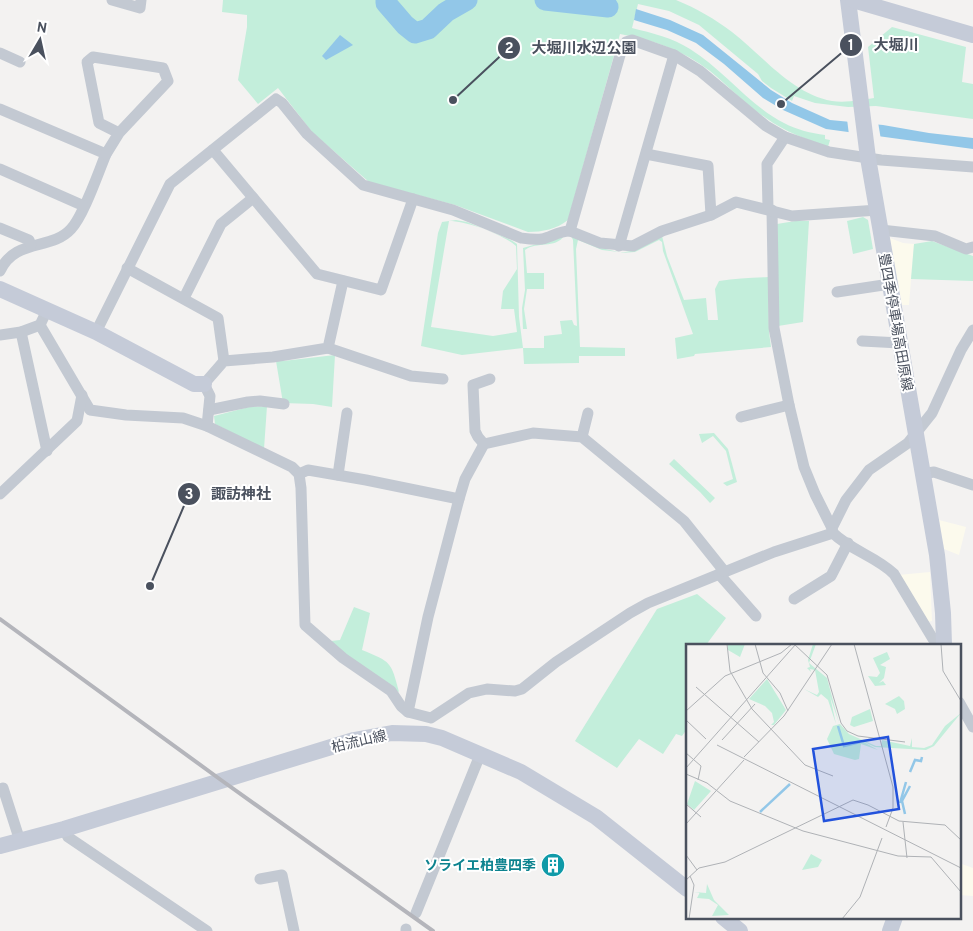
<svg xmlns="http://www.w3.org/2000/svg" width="973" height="931" viewBox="0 0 973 931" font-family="Overpass,'Noto Sans JP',sans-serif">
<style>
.commercial{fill:#fcfaed}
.green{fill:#c3eedb;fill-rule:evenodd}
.water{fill:#92c7e8}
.pier{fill:#f3f2f1}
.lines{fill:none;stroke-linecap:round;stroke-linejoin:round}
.river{stroke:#92c7e8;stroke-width:21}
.street{stroke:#c3c9d2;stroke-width:11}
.secondary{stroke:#c5cbd8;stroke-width:16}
.rail{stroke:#b4b5bb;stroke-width:4}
.labels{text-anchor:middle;stroke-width:4;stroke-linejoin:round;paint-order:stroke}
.street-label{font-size:14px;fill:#4a515e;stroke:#fff}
.culture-label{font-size:14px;font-weight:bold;fill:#0d838f;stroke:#fff;text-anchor:end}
.inset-river{fill:none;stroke:#92c7e8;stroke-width:2.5}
.inset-road{fill:none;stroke:#afb2b6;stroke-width:1}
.view{fill:#2252dc;fill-opacity:0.15;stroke:#2252dc;stroke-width:2.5}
.inset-edge{fill:none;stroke:#4a515e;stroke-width:2.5}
.leader{fill:none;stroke:#4a515e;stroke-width:2}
.callout-dot{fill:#4a515e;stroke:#fff;stroke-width:2}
.mark-label{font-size:15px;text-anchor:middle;font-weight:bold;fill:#fff}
.callout-label{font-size:15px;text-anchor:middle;font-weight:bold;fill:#4a515e;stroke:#fff;stroke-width:4;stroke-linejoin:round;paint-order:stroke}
</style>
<rect width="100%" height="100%" fill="#f3f2f1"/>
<g class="commercial">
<polygon points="890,238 903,243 914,244 909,305 902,305"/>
<polygon points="939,520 966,527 959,555 944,549"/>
<polygon points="930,572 932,621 926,622 898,575"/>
<polygon points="959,863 973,868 973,896 959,895"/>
</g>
<g class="green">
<path d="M223 0H676C696 8 715 19 732 32 763 56 792 94 832 101 846 103 861 100 874 98L868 47 892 27 966 47 962 82 973 84V119L876 106 848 107 815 103 794 96 792 101 771 88 762 81 758 74 699 25 669 11 638 4 632 28C652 33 673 38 690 49 724 70 750 106 784 123 797 130 811 133 825 135V139L830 140 828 147C806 139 785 132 766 118 746 105 729 87 710 71 683 50 653 40 620 34L568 220C557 229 542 232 528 232L455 205 369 182 312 132 278 88 258 104 238 80 247 27V15L222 12Z"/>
<polygon points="863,217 868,220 873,249 853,254 847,221"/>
<path d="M456 220 467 222 511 240 517 244 519 317 523 348H544V336L562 334 560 321 572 320 574 325 577 326 573 240 571 236 601 248 619 252 602 250 578 240 576 249 580 347 625 348V356H579V363L524 364 523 348 462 355 421 346 438 233 442 222ZM449 221C467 221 502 234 516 246L517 269 503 291 501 309H514L517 332 493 336 431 327Z"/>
<polygon points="795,221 809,221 803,322 778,326 777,224"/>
<path d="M564 236C555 249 537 241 525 250L527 273H544V289H527L524 309 527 329H523L522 308 525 290 523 248Z"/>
<path d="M662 236 667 256 684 300 706 298 708 320H718L715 289 719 281C735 278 751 278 768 277L769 332 771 347 695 354 694 356 677 359 675 338 693 334 663 251 662 242 659 240 635 252 620 253 636 250Z"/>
<polygon points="932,241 973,256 973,281 911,279 914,244"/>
<polygon points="335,355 332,407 313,404 283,403 276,361 283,361"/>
<polygon points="267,406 264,449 215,424 214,416 218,415 249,407"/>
<polygon points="714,433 728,449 737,482 727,486 723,483 733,479 726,451 713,436 702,443 699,434"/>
<polygon points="674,459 715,498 710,503 700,492 669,464"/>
<polygon points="697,594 726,618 706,645 687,645 687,729 682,736 676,734 663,754 639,739 617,768 575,741 657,609"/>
<path d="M354 607 370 613 362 650C391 662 391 661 399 692L342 660 331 641 340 640Z"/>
</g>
<g class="water">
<polygon points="602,0 612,1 609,13 597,16"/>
<polygon points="636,9 670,20 703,35 771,90 792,103 830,120 883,125 929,133 973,138 973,149 826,129 783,110 763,98 724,64 696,43 667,30 634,20"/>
<polygon points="340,35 353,45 326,60 322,56"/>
</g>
<polygon class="pier" points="847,119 878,122 881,140 849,135"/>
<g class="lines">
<g class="river">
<polyline points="386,0 386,3 405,25 415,33 428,29 446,12 467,0"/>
<polyline points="545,0 608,7"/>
</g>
<g class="street">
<polyline points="112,0 140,8 141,0"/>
<polyline points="0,53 20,62"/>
<path d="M0 109 106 154C98 173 84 215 71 229 51 251 15 238 0 271"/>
<polyline points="213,150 317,274 381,290 413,199"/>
<polyline points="106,154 119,133 99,123 87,62 93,57 163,68 168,81 119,133"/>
<polyline points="646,154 708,166 711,215"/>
<polyline points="0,169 84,206"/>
<polyline points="768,209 767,164 785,137"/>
<polyline points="772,210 774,328 789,405 804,467 815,494 832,528"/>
<polyline points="0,228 29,240 31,245"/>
<polyline points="881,230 935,236 966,249 973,247"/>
<polyline points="570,231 600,243 633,246 662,231 711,215 736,202 792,216 878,210"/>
<polyline points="619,246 674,55"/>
<polyline points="127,268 218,318 224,361"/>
<polyline points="837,292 890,284"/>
<polyline points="184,298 221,224 253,198"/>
<polyline points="40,325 90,410 126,415 183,418 207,426 292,467 299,474 301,488 305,625 343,658 391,691 401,706 408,712 431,718 469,693 487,689 515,691 522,689 556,662 630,613 648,603 774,552 833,533 832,528 846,500 869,470 908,443 932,413 961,350 973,330"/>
<polyline points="21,332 47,451"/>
<path d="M96 332 170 184 276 99 282 103 307 134 363 185 453 210 521 238C528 239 534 240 542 239 551 237 559 231 570 231L622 48 626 42 632 40 674 55 700 71 766 126 785 137 829 152 881 160 973 167"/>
<polyline points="0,335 21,332 40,325 47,310"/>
<polyline points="862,341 900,343"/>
<polyline points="328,348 411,376 443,379"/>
<polyline points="209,410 248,402 260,401 284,404"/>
<polyline points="741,417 789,405"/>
<polyline points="207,426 210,396 204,384 224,361 273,357 328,348 343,281"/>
<polyline points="582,437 588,413"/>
<polyline points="484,444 478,437 475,431 473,385 490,379"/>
<polyline points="299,474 308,470 366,480 459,499"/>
<polyline points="922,474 934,472 973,485"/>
<polyline points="338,475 347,413"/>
<polyline points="0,494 77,421 82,395"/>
<path d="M833 533C850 550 877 557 894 574L933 639 938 642H944"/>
<polyline points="719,574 756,616"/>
<polyline points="794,599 831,576 848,543"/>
<polyline points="959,702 973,727"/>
<polyline points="408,712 428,617 459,499 465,479 484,444 533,433 582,437 684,521 724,571"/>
<polyline points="3,788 20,841"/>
<polyline points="64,829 68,837 207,931"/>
<polyline points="260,879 282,875 294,931"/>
<polyline points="416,913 480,755"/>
<polyline points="406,931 406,929"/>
</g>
<g class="secondary">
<polyline points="848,0 868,158 937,555 943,613 944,645"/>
<polyline points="853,0 973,35"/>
<polyline points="0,289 96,332 194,384 204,384"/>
<polyline points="0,846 64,829 354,740 392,733 426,734 442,738 521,772 596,817 687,889"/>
<polyline points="723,917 740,931"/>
<polyline points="890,931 895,917"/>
</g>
<polyline class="rail" points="0,619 221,780 433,931"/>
</g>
<defs>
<g id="building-disc" transform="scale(1.25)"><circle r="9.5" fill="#0f9aa8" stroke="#fff"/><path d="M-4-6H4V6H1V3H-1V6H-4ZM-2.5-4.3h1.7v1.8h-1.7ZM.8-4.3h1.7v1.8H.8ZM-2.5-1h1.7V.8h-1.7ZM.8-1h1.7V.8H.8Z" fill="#fff"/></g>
</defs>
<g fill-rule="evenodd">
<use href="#building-disc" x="553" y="865"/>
</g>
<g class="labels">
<g class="street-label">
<text transform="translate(896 322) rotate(80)" y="5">豊四季停車場高田原線</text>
<text transform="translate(359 741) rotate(-13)" y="5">柏流山線</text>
</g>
<g class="culture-label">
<text x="536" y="870">ソライエ柏豊四季</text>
</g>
</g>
<g transform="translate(686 644)">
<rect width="275" height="275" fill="#f3f2f1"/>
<path d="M42 0H59L54 13 42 6ZM127 0H130L123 19 141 34 153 79 144 52 150 80 142 56 135 50 132 53 118 45 131 51 133 48 129 26 124 25 125 28 121 24 124 23 122 16ZM201 8 204 15 194 21 200 23 198 34 193 39 197 37 200 41 189 42 182 32 191 33 194 29 187 14ZM81 35 100 66 88 81H85L88 78 86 69 79 62 63 55ZM213 52 218 57 219 65 211 70 209 65 199 60ZM184 65 187 77 168 83 164 81 166 73ZM275 69 248 102 240 106 189 103 176 97 192 106 175 100 173 115 169 116 148 110 141 95 147 82 154 80 163 90 190 102H195L196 96 224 102 226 94V103L238 104 246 101 259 82ZM9 137 25 147 8 166 1 160ZM125 210 136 216 132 223 116 226ZM21 240 28 256 43 271 26 272 32 261 23 255 11 254 14 248H8L20 249Z" fill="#c3eedb"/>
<path class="inset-river" d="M152 82 158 102 174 98M224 128 229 116 235 117 236 113M214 159 220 138M74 168 104 140M219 170 216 157 224 142"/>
<path class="inset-road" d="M41 0 44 27M69 0 77 29 94 49 102 67M108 0 141 31 155 79 161 87 172 92 219 98M168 0 207 143V164L200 183M255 0 257 27 275 57M44 27 66 65 119 121 147 132M10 43 73 98M0 67 39 32 95 9 106 0M0 76 20 95M36 96 69 60M31 101 275 224M0 109 15 122 12 136M58 113 98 72 146 0M0 124 110 0M0 130 21 139 44 157 117 187 212 212 245 213 275 248M0 160 15 173M217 178 221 214M0 180 58 116M0 211 11 226M0 236 13 224 39 218 167 156 182 161 213 177 259 181 275 196M3 275 8 241 4 232M156 275 174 253 196 194"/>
<path class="view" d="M202 93 213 165 138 177 127 105Z"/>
<rect width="275" height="275" class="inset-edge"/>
</g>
<path class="leader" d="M781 104L851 45M453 100L509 48M150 586L189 494"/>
<g class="callout-dot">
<circle cx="781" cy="104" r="5"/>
<circle cx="453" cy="100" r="5"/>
<circle cx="150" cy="586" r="5"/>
<circle cx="851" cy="45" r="12"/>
<circle cx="509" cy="48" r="12"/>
<circle cx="189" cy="494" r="12"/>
</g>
<g class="mark-label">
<text x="851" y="50">1</text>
<text x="509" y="53">2</text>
<text x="189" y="499">3</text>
</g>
<g class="callout-label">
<text x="896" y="50">大堀川</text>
<text x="584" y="53">大堀川水辺公園</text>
<text x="241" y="499">諏訪神社</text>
</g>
<g transform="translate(40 40) rotate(9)" stroke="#ffffff" stroke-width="4" paint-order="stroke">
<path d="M0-4L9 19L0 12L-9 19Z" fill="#4a515e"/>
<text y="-8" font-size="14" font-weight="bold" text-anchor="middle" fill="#4a515e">N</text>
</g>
</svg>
